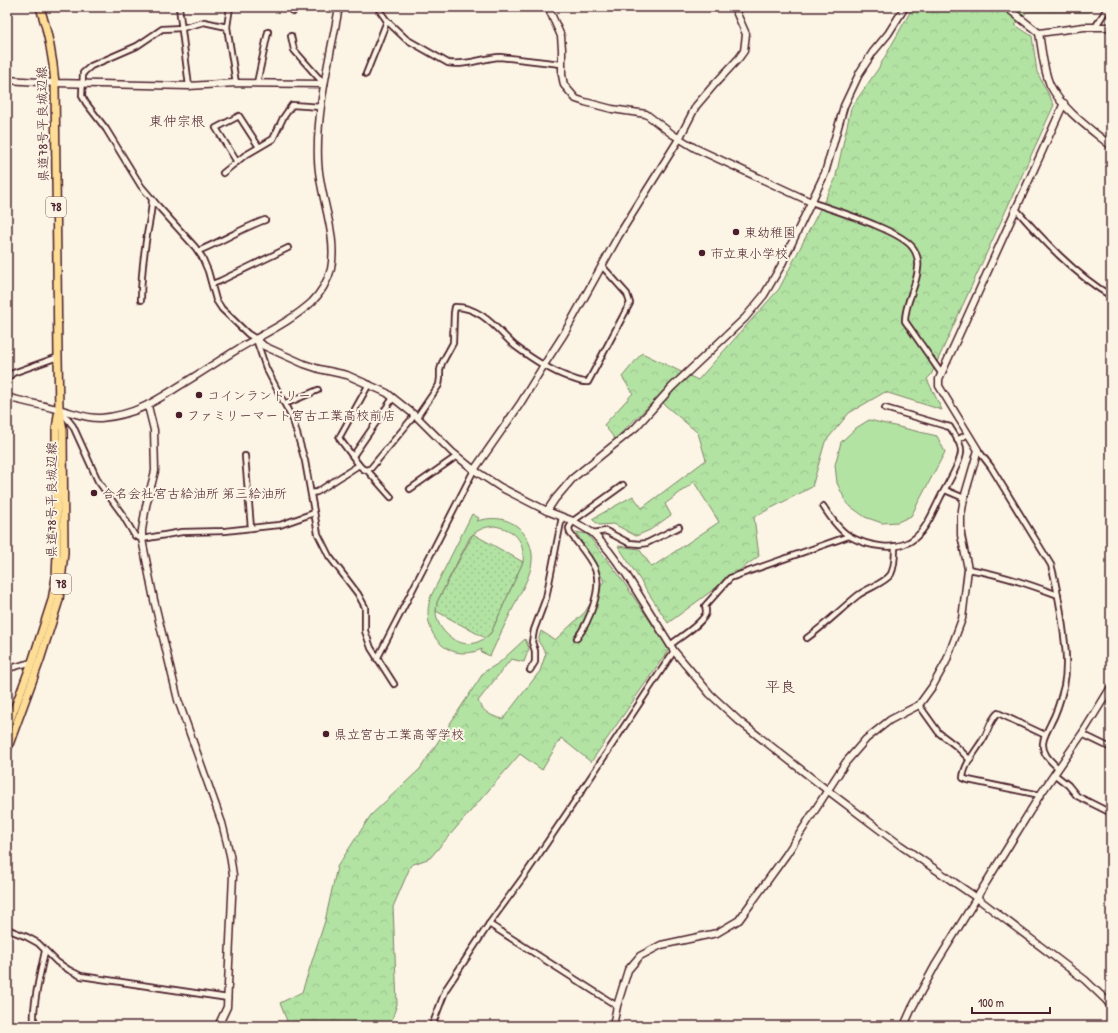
<svg xmlns="http://www.w3.org/2000/svg" width="1118" height="1033" viewBox="0 0 1118 1033" font-family="'Patrick Hand','Klee One',sans-serif">
<style>
.grass{fill:url(#grass-dots);stroke:#7e8167}
.forest{fill:url(#forest-crowns);stroke:#7e8167}
.garden{fill:#b2e3a3;stroke:#7e8167;fill-rule:evenodd}
.lines{fill:none;stroke-linecap:round;stroke-linejoin:round}
.street-casing{stroke:#4a1f2b;stroke-width:8}
.secondary-casing{stroke:#4a1f2b;stroke-width:9}
.primary-casing{stroke:#4a1f2b;stroke-width:10}
.street{stroke:#fcf5e5;stroke-width:4.5}
.secondary{stroke:#fcf5e5;stroke-width:6}
.primary{stroke:#fede96;stroke-width:7}
.poi-dot{fill:#4a1f2b;stroke:#fcf5e5;stroke-width:1.5}
.labels{text-anchor:middle;stroke-width:4;stroke-linejoin:round;paint-order:stroke}
.shield{fill:#fcf5e5;stroke:#7f5f63;stroke-width:1}
.shield-label{font-size:12px;font-weight:bold;fill:#4a1f2b}
.street-label{font-size:13px;fill:#4a1f2b;stroke:#fcf5e5}
.poi-label{font-size:13px;fill:#4a1f2b;stroke:#fcf5e5;text-anchor:start}
.neighbourhood-label{font-size:14px;fill:#4a1f2b;stroke:#fcf5e5}
.quarter-label{font-size:15px;fill:#4a1f2b;stroke:#fcf5e5}
</style>
<defs>
<pattern id="grass-dots" width="8" height="8" patternUnits="userSpaceOnUse"><rect width="8" height="8" fill="#b2e3a3"/><path d="M2 2h.1M6 6h.1" fill="none" stroke="#9bc28c" stroke-width="1.8" stroke-linecap="round"/></pattern>
<pattern id="forest-crowns" width="20" height="18" patternUnits="userSpaceOnUse"><rect width="20" height="18" fill="#b2e3a3"/><path d="M2 6a3 3 0 1 1 6 0M12 15a3 3 0 1 1 6 0" fill="none" stroke="#9bc28c"/></pattern>
</defs>
<rect width="100%" height="100%" fill="#fcf5e5"/>
<filter id="ink" filterUnits="userSpaceOnUse"><feTurbulence type="fractalNoise" baseFrequency=".025" numOctaves="2"/><feDisplacementMap in="SourceGraphic" scale="8" xChannelSelector="R" yChannelSelector="G"/><feConvolveMatrix kernelMatrix="1 2 1 2 8 2 1 2 1" color-interpolation-filters="sRGB"/></filter>
<g filter="url(#ink)">
<polygon class="grass" points="473,534 523,562 491,633 485,638 436,611 437,602"/>
<g class="forest">
<polygon points="913,7 1093,7 1089,12 1027,12 1015,25 1032,36 1037,72 1054,105 931,375 927,379 942,410 885,392 849,413 825,442 812,487 754,517 759,556 668,623 618,546 639,549 652,567 719,522 694,482 665,504 671,515 650,530 636,536 614,524 599,525 592,519 633,496 642,508 706,460 698,433 666,406 658,397 615,439 604,425 633,393 622,377 642,353 698,380 779,289 835,180 851,108 878,69"/>
<path d="M576 532 587 534 616 571 669 649 591 762 561 738 542 770 520 754 430 858 411 865 393 907 397 1004 390 1026H289L280 1003 302 992 325 921 337 867 371 815 420 769 484 672 499 663 525 639 529 648 524 662 511 659 478 701C484 713 491 716 503 719L540 671 546 653 538 641 541 631 555 640 585 612 604 581Z"/>
</g>
<g class="garden">
<polygon points="869,420 937,436 945,452 911,516 898,522 882,523 865,517 847,504 837,483 835,465 841,442 856,428"/>
<path d="M472 514 479 518 477 521C492 517 505 517 518 527 525 533 531 544 532 554 534 572 521 590 514 606 506 622 498 639 490 656L481 652 482 649C445 665 419 630 431 596ZM494 526C515 529 525 541 523 562L491 633C487 637 481 641 475 643 457 648 436 630 436 611 436 608 437 605 437 602L470 537C477 530 484 527 494 526Z"/>
</g>
<g class="lines">
<g class="street-casing">
<g id="street">
<polyline points="179,7 189,86"/>
<polyline points="230,7 227,27 236,83"/>
<path d="M377 7 387 21 406 39 448 63C466 66 483 58 500 57L561 64"/>
<polyline points="293,12 295,7"/>
<polyline points="1096,26 1108,7"/>
<polyline points="227,27 204,22 182,28 162,29 137,46 91,66 83,73 82,96 86,103 106,129 141,186 158,206 195,247 202,257 208,271 216,300 222,309 248,334 256,339 266,368 293,420 305,461 318,534 329,556 358,594 365,607 365,631 371,648 394,684"/>
<polyline points="291,36 294,50 324,84"/>
<polyline points="366,74 387,21"/>
<polyline points="257,83 268,32"/>
<polyline points="237,162 216,128 239,116 259,147"/>
<polyline points="223,173 244,156 273,139 283,118 292,105 321,107"/>
<path d="M811 202C833 210 901 230 913 248 917 253 919 262 918 268 917 286 905 302 905 321L941 373"/>
<path d="M1015 208C1042 239 1075 275 1111 296"/>
<path d="M198 251C221 242 242 228 265 220"/>
<polyline points="212,284 220,281 288,248"/>
<path d="M141 300C141 281 143 261 146 241 148 227 152 213 152 199"/>
<polyline points="7,379 13,373 58,357"/>
<polyline points="369,384 339,438 359,465 363,469 367,470 391,497"/>
<polyline points="285,404 318,390"/>
<polyline points="61,411 73,426 98,481 122,514 135,536 142,539 182,532 225,531 269,526 280,525 314,513"/>
<path d="M417 417 439 385 440 378V370L442 363 453 343 454 313 455 307C482 307 497 330 515 346 531 358 549 370 568 377 574 379 581 383 588 382L630 303 627 294 602 266"/>
<polyline points="957,440 968,434"/>
<path d="M978 450 991 467 1051 565C1056 581 1058 597 1061 613 1064 637 1069 662 1064 686 1061 698 1057 712 1051 723 1048 730 1044 735 1043 743 1042 754 1051 761 1058 768"/>
<polyline points="245,456 251,528"/>
<polyline points="353,456 393,398"/>
<polyline points="367,470 371,468 415,415"/>
<polyline points="410,489 457,456"/>
<polyline points="945,490 964,498"/>
<polyline points="311,493 317,492 359,465"/>
<path d="M823 506C830 517 838 529 849 536 867 546 898 553 915 538 927 528 934 510 941 496 946 487 961 462 961 452 962 444 954 434 950 427L946 426 885 408"/>
<polyline points="593,533 606,531 629,543 640,544 647,543 679,527"/>
<path d="M968 569C999 574 1029 584 1058 595"/>
<path d="M577 638C589 622 603 588 595 569 589 556 578 544 570 533L569 528 573 521 623 485"/>
<path d="M807 638C825 625 840 610 857 596 867 588 884 584 891 574 895 566 895 555 895 546"/>
<path d="M670 645C680 637 699 626 705 615 707 612 706 609 705 606L730 578 849 536"/>
<polyline points="377,659 474,470"/>
<polyline points="7,669 32,662"/>
<polyline points="530,670 535,662 535,651 532,642 534,630 546,598 562,517"/>
<polyline points="919,705 939,733 956,746 970,760"/>
<polyline points="1082,734 1111,748"/>
<polyline points="1054,774 1068,785 1077,796 1111,813"/>
<path d="M1040 795 968 780 963 778C964 763 978 749 985 736 989 728 991 719 998 713L1045 735"/>
<polyline points="489,924 617,1006"/>
<polyline points="7,929 27,937 38,943 57,962 69,970 81,976 228,998"/>
<path d="M35 1026C30 1013 42 966 45 951"/>
<polyline points="432,1026 446,989 489,924 527,872 569,810 674,651"/>
</g>
</g>
<g class="secondary-casing">
<g id="secondary">
<polyline points="548,7 561,36 562,49 562,75 564,85 576,99 585,102 612,109 646,114 672,134 695,148 811,202"/>
<path d="M1006 7 1039 33C1042 50 1043 69 1050 85 1063 110 1089 128 1111 146"/>
<polyline points="1039,33 1084,27 1111,27"/>
<polyline points="7,80 55,83 189,86 236,83 324,84"/>
<polyline points="256,339 264,346 304,364 319,369 347,375 387,393 417,417 452,452 474,470 500,487 547,511 573,521 593,533 609,551 626,574 674,651 710,694 739,721 827,790 900,845 977,898 1085,980 1106,1000 1111,1006"/>
<path d="M7 397C24 402 41 405 57 409 72 412 86 419 101 418 136 415 156 401 184 383 202 372 220 360 238 349 263 334 290 322 312 302 320 294 328 281 331 269 338 233 319 196 318 160 316 109 330 58 339 7"/>
<polyline points="148,406 154,430 155,471 146,506 142,530 142,539 154,600 178,700 222,823 230,855 233,875 227,1007 218,1026"/>
<polyline points="474,470 520,404 544,365 564,334 619,235 679,139 696,106 713,86 739,58 744,51 746,34 734,7"/>
<polyline points="547,511 555,499 573,478 636,427 672,387 745,318 764,295 781,266 825,173 844,106 860,72 873,52 888,34 905,7"/>
<polyline points="613,1026 617,1006 628,970 640,956 661,945 717,933 739,920 786,855 846,762 866,739 890,720 919,705 932,687 946,662 962,619 968,569 961,535 961,516 964,498 978,450 939,386 939,379 1064,103"/>
<polyline points="904,1026 912,1008 936,964 1040,795 1082,734 1111,687"/>
</g>
</g>
<g class="primary-casing">
<g id="primary">
<polyline points="7,728 32,662 52,600 56,577 57,553 56,430 58,415"/>
<path d="M7 750 40 660 59 600 64 553 63 430 59 409 58 357 55 83C53 57 48 32 40 7"/>
</g>
</g>
<use href="#street" class="street"/>
<use href="#secondary" class="secondary"/>
<use href="#primary" class="primary"/>
</g>
</g>
<g class="poi-dot">
<circle cx="736" cy="232" r="4"/>
<circle cx="702" cy="253" r="4"/>
<circle cx="199" cy="395" r="4"/>
<circle cx="179" cy="415" r="4"/>
<circle cx="94" cy="493" r="4"/>
<circle cx="326" cy="734" r="4"/>
</g>
<g class="labels">
<g class="shield">
<rect x="46" y="197" width="20" height="20" rx="3"/>
<rect x="51" y="574" width="20" height="20" rx="3"/>
</g>
<g class="shield-label">
<text x="56" y="211">78</text>
<text x="61" y="588">78</text>
</g>
<g class="street-label">
<text transform="translate(42 124) rotate(-91)" y="5">県道78号平良城辺線</text>
<text transform="translate(51 500) rotate(-90)" y="5">県道78号平良城辺線</text>
</g>
<g class="poi-label">
<text x="744" y="237">東幼稚園</text>
<text x="710" y="258">市立東小学校</text>
<text x="207" y="400">コインランドリー</text>
<text x="187" y="420">ファミリーマート宮古工業高校前店</text>
<text x="102" y="498">合名会社宮古給油所 第三給油所</text>
<text x="334" y="739">県立宮古工業高等学校</text>
</g>
<g class="neighbourhood-label">
<text x="177" y="126">東仲宗根</text>
</g>
<g class="quarter-label">
<text x="780" y="692">平良</text>
</g>
</g>
<rect width="1118" height="1033" fill="none" stroke="#fcf5e5" stroke-width="24"/>
<rect x="12" y="12" width="1094" height="1009" fill="none" stroke="#4a1f2b" stroke-width="1.5" filter="url(#ink)"/>
<path d="M972 1007v6h78v-6" fill="none" stroke="#4a1f2b" stroke-width="2"/>
<text x="978" y="1007" font-size="12" fill="#4a1f2b" stroke="#fcf5e5" stroke-width="3" paint-order="stroke">100 m</text>
</svg>
